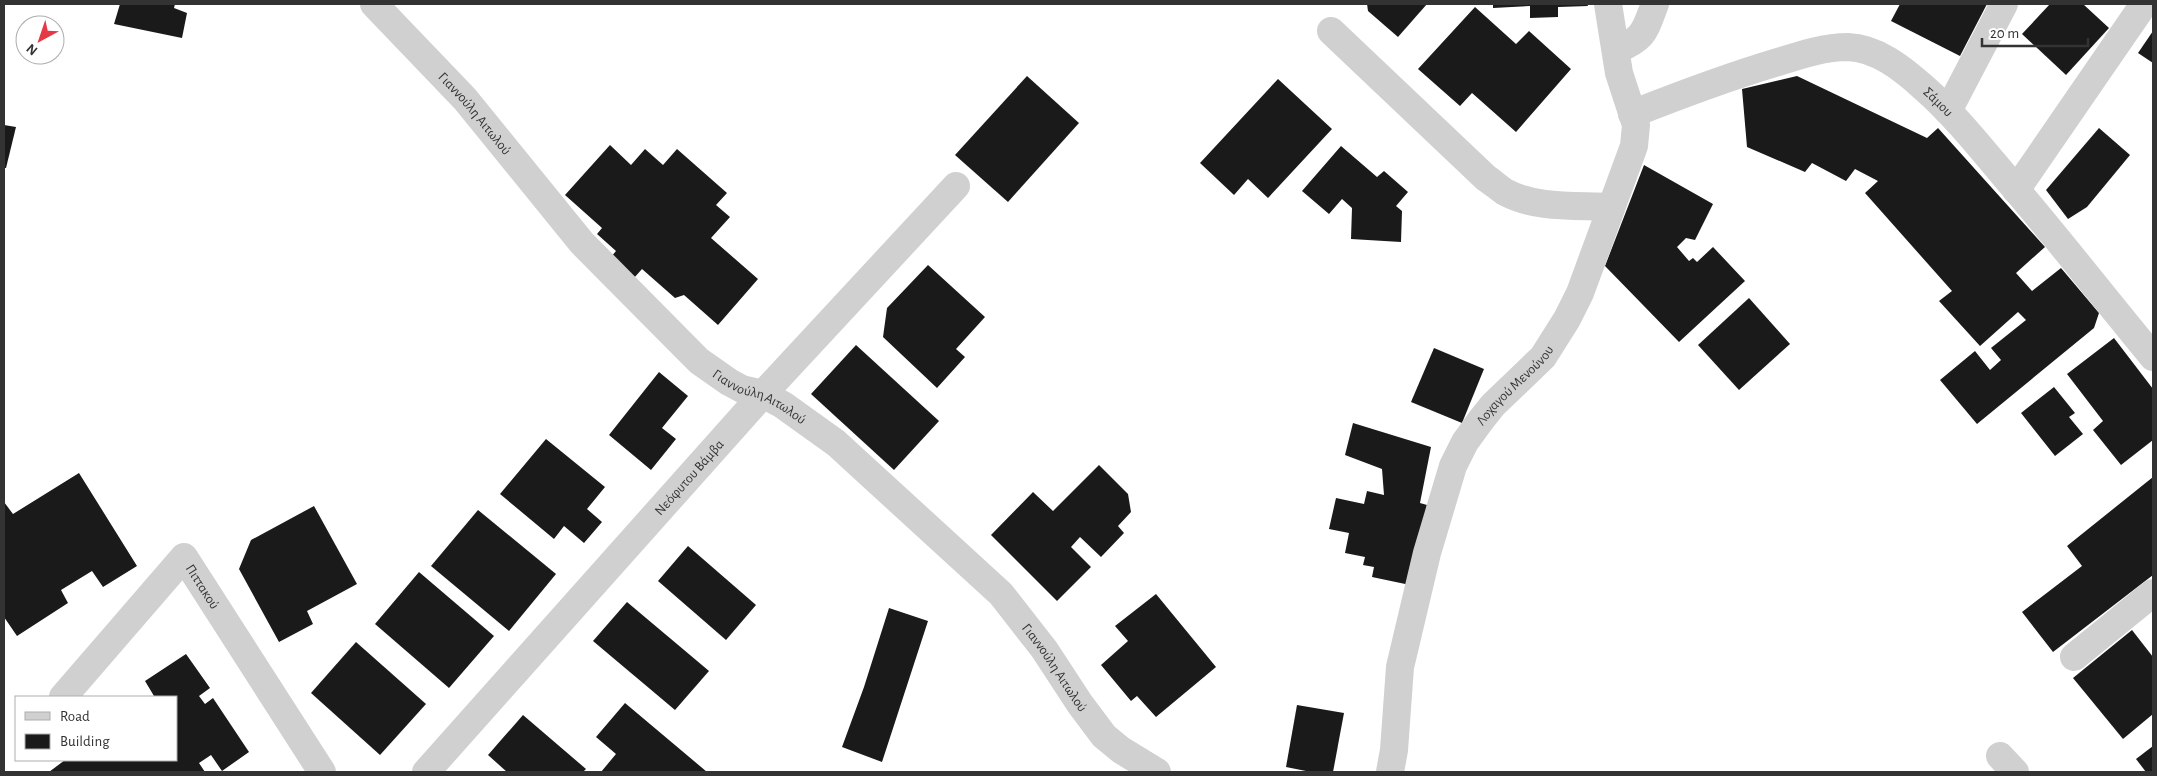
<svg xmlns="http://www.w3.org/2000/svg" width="2157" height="776" viewBox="0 0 2157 776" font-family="'Alegreya Sans',sans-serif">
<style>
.building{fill:#1a1a1a}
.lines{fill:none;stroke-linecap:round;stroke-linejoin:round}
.minor{stroke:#d0d0d0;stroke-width:28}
.labels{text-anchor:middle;stroke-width:5;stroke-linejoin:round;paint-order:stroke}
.street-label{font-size:14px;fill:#333;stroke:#fff}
</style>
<rect width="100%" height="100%" fill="#fff"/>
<g class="building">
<polygon points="120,4 175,4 174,8 187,13 182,38 114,24"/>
<polygon points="1367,4 1427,4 1398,37 1368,11"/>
<polygon points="1493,4 1587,4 1588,6 1558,7 1558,17 1530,18 1530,6 1493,8"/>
<polygon points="1900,4 1987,4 1960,56 1891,21"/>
<polygon points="2050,4 2083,4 2109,28 2066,75 2022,34"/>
<polygon points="1475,7 1516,44 1529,31 1571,69 1516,132 1472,93 1460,106 1418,69"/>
<polygon points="2153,31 2153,63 2138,53"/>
<polygon points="1027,76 1079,123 1008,202 955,155"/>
<polygon points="1797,76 1927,138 1938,128 2045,247 2016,273 2032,291 2061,268 2099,313 2094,328 1977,424 1940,380 1975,351 1990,370 2001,360 1991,348 2026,320 2018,312 1980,346 1939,301 1952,291 1865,193 1878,181 1855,169 1846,181 1812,163 1805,172 1747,147 1742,89"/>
<polygon points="1278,79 1332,129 1268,198 1248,179 1234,195 1200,163"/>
<polygon points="4,125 16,127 6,168 4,168"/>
<polygon points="2099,128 2130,155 2087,207 2068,219 2046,190"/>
<polygon points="610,145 631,165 645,149 663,165 677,149 727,193 716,205 730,217 711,238 758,279 718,325 684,295 675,298 642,269 634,278 611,257 616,251 597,234 602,228 565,195"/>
<polygon points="1341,146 1377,177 1384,171 1408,192 1396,206 1402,211 1401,242 1351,239 1352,208 1342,199 1329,214 1302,191"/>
<polygon points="1644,165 1713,204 1695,240 1686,238 1677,247 1689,261 1693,258 1697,262 1713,247 1745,281 1679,342 1605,266"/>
<polygon points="928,265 985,317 956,349 965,357 937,388 883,337 887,308"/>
<polygon points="1749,298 1790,344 1739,390 1698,345"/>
<polygon points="2114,338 2153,389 2153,440 2121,465 2093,430 2103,421 2067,374"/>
<polygon points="856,345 939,421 894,470 811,394"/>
<polygon points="1434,348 1484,369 1462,423 1411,402"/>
<polygon points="659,372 688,396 662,428 676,439 651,470 609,435"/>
<polygon points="2054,387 2075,413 2069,417 2083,434 2055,456 2021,413"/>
<polygon points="1353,423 1431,447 1420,503 1427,505 1410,585 1372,577 1374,567 1363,565 1365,557 1345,553 1349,533 1329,529 1336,498 1364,504 1367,491 1384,495 1382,469 1345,455"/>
<polygon points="546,439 605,487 587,509 602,522 584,543 564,526 554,539 500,494"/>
<polygon points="1099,465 1128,494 1131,512 1118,526 1124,533 1101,557 1080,537 1071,547 1091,567 1057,601 991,535 1033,492 1053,511"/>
<polygon points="79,473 137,566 103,587 92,571 61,590 68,603 17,636 4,617 4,502 13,514"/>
<polygon points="2153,477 2153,575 2053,652 2022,612 2082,566 2067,546"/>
<polygon points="314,506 357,584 307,611 313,624 279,642 239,569 251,540"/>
<polygon points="478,510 556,574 509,631 431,566"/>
<polygon points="688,546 756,605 726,640 658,581"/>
<polygon points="419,572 494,636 449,688 375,624"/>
<polygon points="1156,594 1216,667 1156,717 1137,696 1131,701 1101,665 1128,641 1115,626"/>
<polygon points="627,602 709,671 675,710 593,641"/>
<polygon points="889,608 928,621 882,762 842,747 864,687"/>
<polygon points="2132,630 2153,657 2153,714 2123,739 2073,678"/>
<polygon points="356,642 426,704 380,755 311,693"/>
<polygon points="186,654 210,688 199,696 205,704 213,698 249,752 222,771 211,755 199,763 205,772 49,772 65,760 176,760 176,697 152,697 154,696 145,681"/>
<polygon points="625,703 707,772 601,772 616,754 596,737"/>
<polygon points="1297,705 1344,713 1333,772 1311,772 1286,767"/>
<polygon points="523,715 586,769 583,772 507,772 488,755"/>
<polygon points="2153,746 2153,772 2146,772 2136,759"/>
</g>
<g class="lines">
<g class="minor">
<path id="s1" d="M374 4 465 99 582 243 699 361 729 382 742 389 763 394 783 405 836 443 1001 594 1044 649 1080 704 1104 736 1121 750 1157 772"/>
<path d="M1331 31 1486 178C1492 182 1499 188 1505 192 1536 209 1577 205 1610 207"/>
<path d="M1616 50C1645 38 1644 32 1655 4"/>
<polyline points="1948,111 2004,4"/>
<path id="s2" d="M1632 114C1680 95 1728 77 1778 62 1800 55 1824 47 1848 47 1877 48 1903 69 1923 87 1954 114 1981 148 2007 179 2057 237 2104 298 2153 357"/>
<polyline points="2016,190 2144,4"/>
<polyline points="2074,657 2153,593"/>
<path id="s3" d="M63 697 184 557 322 772"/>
<polyline points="2000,756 2015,772"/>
<path id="s4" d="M426 772 763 394 956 186"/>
<path id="s5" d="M1390 772 1394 750 1400 667 1427 553 1453 466 1465 442 1481 420 1493 405 1543 357 1567 319 1580 293 1634 146 1636 125 1619 73 1608 4"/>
</g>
</g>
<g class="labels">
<g class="street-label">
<text dy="5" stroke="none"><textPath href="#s2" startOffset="335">Σάμου</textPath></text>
<text dy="5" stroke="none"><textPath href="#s1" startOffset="149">Γιαννούλη Αιτωλού</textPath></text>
<text dy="5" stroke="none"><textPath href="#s5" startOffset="416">Λοχαγού Μενούνου</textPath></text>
<text dy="5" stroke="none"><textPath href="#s1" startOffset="554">Γιαννούλη Αιτωλού</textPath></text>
<text dy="5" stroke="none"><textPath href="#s4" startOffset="395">Νεόφυτου Βάμβα</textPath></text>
<text dy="5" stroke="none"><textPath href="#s3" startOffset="220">Πιττακού</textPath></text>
<text dy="5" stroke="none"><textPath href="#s1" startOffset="959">Γιαννούλη Αιτωλού</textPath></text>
</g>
</g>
<rect width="2157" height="776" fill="none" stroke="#333333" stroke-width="10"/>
<rect x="15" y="696" width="162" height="65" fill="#ffffff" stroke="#adadad"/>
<rect x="25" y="712" width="25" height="8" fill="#d0d0d0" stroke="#adadad"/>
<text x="60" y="721" font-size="15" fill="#333333">Road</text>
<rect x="25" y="734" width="25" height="15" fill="#1a1a1a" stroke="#adadad"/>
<text x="60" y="746" font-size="15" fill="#333333">Building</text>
<g transform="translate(40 40) rotate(220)"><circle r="24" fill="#ffffff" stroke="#adadad"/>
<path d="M0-4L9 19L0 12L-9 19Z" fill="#e63946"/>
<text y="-8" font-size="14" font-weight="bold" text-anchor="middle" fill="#333333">N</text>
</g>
<path d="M1982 38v8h106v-8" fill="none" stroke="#333333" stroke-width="2.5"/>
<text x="1990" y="38" font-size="15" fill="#333333" stroke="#ffffff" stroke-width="4" paint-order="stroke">20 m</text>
</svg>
